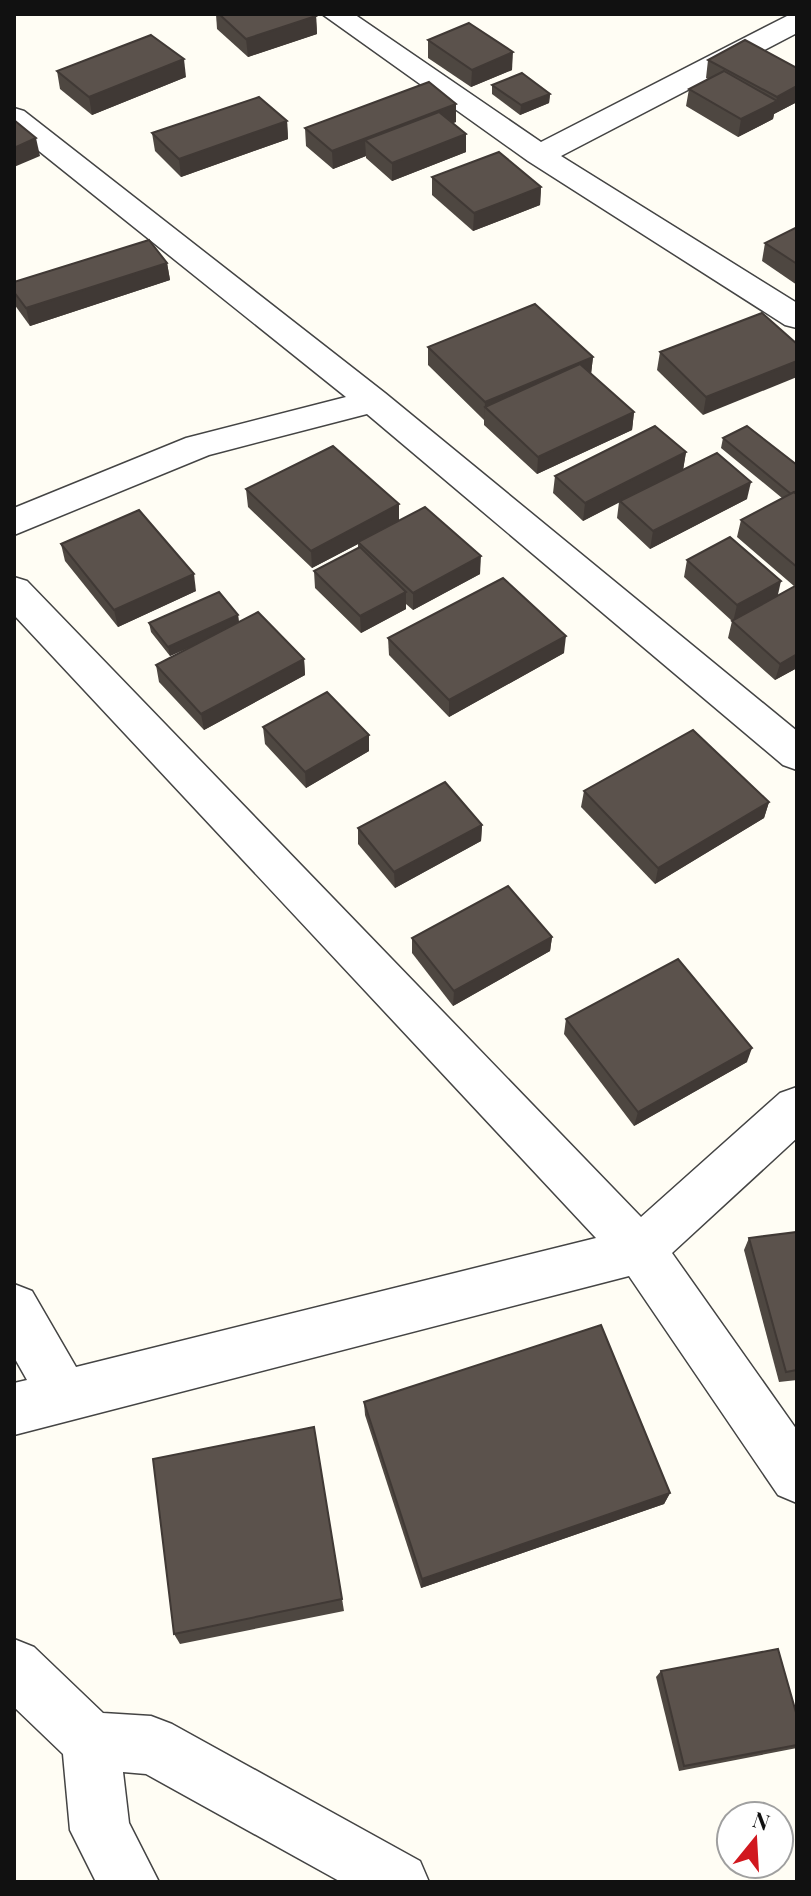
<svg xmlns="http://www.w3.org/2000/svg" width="811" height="1896" viewBox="0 0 811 1896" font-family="'Playfair Display',serif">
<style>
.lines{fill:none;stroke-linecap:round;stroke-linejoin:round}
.minor-casing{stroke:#444;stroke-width:3}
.minor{fill:#fff;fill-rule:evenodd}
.wall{fill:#4e4741}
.shaded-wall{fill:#403935}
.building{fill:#5b524c;stroke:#403935;stroke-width:2}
</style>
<rect width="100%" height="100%" fill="#fffdf4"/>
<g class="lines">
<g class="minor-casing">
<g id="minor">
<polygon points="322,14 354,14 541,142 787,16 797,14 797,33 561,156 797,303 797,328 785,325 528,161"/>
<polygon points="14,108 24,111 385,393 797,731 797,770 783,765 367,414 209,455 14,535 14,508 186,438 346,397 14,131"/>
<polygon points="14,577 27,581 641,1217 780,1093 797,1087 797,1138 672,1253 797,1430 797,1503 778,1495 629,1276 14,1435 14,1383 27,1380 14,1357 14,1284 32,1291 76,1367 596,1238 14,615"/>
<polygon points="14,1639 34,1647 103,1713 151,1716 172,1724 420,1861 429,1882 341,1882 146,1774 123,1772 129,1823 159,1882 96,1882 70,1830 63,1754 14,1707"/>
</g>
</g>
<use href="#minor" class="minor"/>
</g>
<g class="wall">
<polygon points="216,14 314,14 316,16 317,34 248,57 217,29"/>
<polygon points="428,40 512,70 471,87 428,58"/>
<polygon points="708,60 797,68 797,102 774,114 773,119 738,137 686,106 689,89 708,79 706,78"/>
<polygon points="57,71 186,77 92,115 60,89"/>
<polygon points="492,85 550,94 549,103 520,115 492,94"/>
<polygon points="456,104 456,122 452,123 466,134 466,152 392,181 366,158 366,156 333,169 306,146 305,128"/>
<polygon points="287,121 288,139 181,177 155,151 152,133"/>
<polygon points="432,177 541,187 540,205 473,231 432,195"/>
<polygon points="797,227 797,285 762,261 765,243"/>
<polygon points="167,263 170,280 30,326 14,304 14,282"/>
<polygon points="762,313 703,415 657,370 660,352"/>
<polygon points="428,347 593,357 591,374 634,412 632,430 537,474 484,425 484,420 428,365"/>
<polygon points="723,438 797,465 797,584 794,586 737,537 741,520 782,498 721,448"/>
<polygon points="686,452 683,470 747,499 650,549 617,518 619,502 583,521 553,493 555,476"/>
<polygon points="246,489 399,504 399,520 480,574 413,610 406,604 406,609 361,633 315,588 314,571 358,548 358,544 312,568 248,507"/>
<polygon points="61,544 196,591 118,627 65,561"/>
<polygon points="687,560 778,596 797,585 797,668 775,680 728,638 732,621 684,577"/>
<polygon points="238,615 239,622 304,659 305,675 204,730 159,682 156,665 190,647 170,656 151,632 149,623"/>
<polygon points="388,638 564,653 449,717 389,655"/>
<polygon points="263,727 369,751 306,788 265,744"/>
<polygon points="584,791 769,802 764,818 655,884 581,807"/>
<polygon points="482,825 481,841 395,888 358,844 358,828"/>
<polygon points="552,937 550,951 453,1006 412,953 412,938"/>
<polygon points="566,1019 747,1062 634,1126 564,1034"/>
<polygon points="797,1232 797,1380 779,1382 744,1250 749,1238"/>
<polygon points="364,1402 670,1493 664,1504 421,1588 365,1415"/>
<polygon points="314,1427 344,1611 180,1644 174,1634"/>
<polygon points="661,1671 797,1716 797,1748 679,1771 656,1677"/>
</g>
<g class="shaded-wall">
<polygon points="316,16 317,34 248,57 246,39"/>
<polygon points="513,52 512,70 471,87 472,70"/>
<polygon points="184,59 186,77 92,115 89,97"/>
<polygon points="797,86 797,102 774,114 773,119 738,137 741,119 776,102 777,97"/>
<polygon points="550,94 549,103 520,115 521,105"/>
<polygon points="456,104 456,122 378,151 365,140 366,156 333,169 332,151"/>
<polygon points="287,121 288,139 181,177 179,159"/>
<polygon points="466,134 466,152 392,181 392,163"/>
<polygon points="36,138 40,156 14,167 14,148"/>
<polygon points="541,187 540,205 473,231 474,213"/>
<polygon points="167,263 170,280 30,326 26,308"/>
<polygon points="593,357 591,374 485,407 484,420 485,402"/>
<polygon points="797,361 797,377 703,415 706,397"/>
<polygon points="634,412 632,430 537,474 538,457"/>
<polygon points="686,452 683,470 583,521 585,503"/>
<polygon points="751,482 747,499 650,549 653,531"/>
<polygon points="399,504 399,522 358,542 358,544 312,568 311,551"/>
<polygon points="481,556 480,574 413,610 413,593"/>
<polygon points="194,574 196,591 118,627 114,610"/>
<polygon points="781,581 777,599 733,622 737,605"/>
<polygon points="406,592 406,609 361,633 360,616"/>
<polygon points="238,615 239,625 170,656 168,647"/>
<polygon points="566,636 564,653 449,717 449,700"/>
<polygon points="797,654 797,668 775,680 780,664"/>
<polygon points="304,659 305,675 204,730 201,714"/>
<polygon points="369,735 369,751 306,788 305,772"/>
<polygon points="769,802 764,818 655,884 658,868"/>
<polygon points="482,825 481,841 395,888 394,872"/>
<polygon points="552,937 550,951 453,1006 454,991"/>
<polygon points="752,1048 747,1062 634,1126 638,1112"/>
<polygon points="670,1493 664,1504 421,1588 422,1579"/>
</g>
<g class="building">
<polygon points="219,14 314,14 316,16 246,39"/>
<polygon points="469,23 513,52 472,70 428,40"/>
<polygon points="151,35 184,59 89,97 57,71"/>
<polygon points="745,40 797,68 797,86 777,97 708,60"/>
<polygon points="724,71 777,101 741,119 689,89"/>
<polygon points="522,73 550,94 521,105 492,85"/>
<polygon points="429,82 456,104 332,151 305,128"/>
<polygon points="259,97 287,121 179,159 152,133"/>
<polygon points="439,112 466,134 392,163 365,140"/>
<polygon points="14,120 36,138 14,148"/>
<polygon points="499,152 541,187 474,213 432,177"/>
<polygon points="797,227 797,264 765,243"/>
<polygon points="149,240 167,263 26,308 14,292 14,282"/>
<polygon points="535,304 593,357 485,402 428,347"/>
<polygon points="762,313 797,344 797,361 706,397 660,352"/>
<polygon points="580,364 634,412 538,457 485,407"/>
<polygon points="655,426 686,452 585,503 555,476"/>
<polygon points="747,426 797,465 797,495 794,492 791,494 723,438"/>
<polygon points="333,446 399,504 311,551 246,489"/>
<polygon points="717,453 751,482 653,531 620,501"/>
<polygon points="794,492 797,495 797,567 741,520"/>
<polygon points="425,507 481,556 413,593 358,542"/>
<polygon points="139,510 194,574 114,610 61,544"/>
<polygon points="730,537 781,581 737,605 687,560"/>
<polygon points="360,547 406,592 360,616 314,571"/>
<polygon points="503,578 566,636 449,700 388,638"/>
<polygon points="797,585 797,654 780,664 732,621"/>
<polygon points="219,592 238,615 168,647 149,623"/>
<polygon points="258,612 304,659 201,714 156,665"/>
<polygon points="327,692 369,735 305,772 263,727"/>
<polygon points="693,730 769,802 658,868 584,791"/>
<polygon points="445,782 482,825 394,872 358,828"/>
<polygon points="508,886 552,937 454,991 412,938"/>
<polygon points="678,959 752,1048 638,1112 566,1019"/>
<polygon points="797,1232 797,1370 786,1372 749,1238"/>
<polygon points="601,1325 670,1493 422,1579 364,1402"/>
<polygon points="314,1427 342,1599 174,1634 153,1459"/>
<polygon points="778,1649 797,1716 797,1745 684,1766 661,1671"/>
</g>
<rect width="811" height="1896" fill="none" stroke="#111111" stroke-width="32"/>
<g transform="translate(755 1840) rotate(18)"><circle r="38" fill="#ffffff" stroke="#a0a0a0" stroke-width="2"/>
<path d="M0-6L14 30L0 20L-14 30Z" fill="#d1181f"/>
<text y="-12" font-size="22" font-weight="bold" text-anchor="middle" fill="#111111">N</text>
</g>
</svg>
